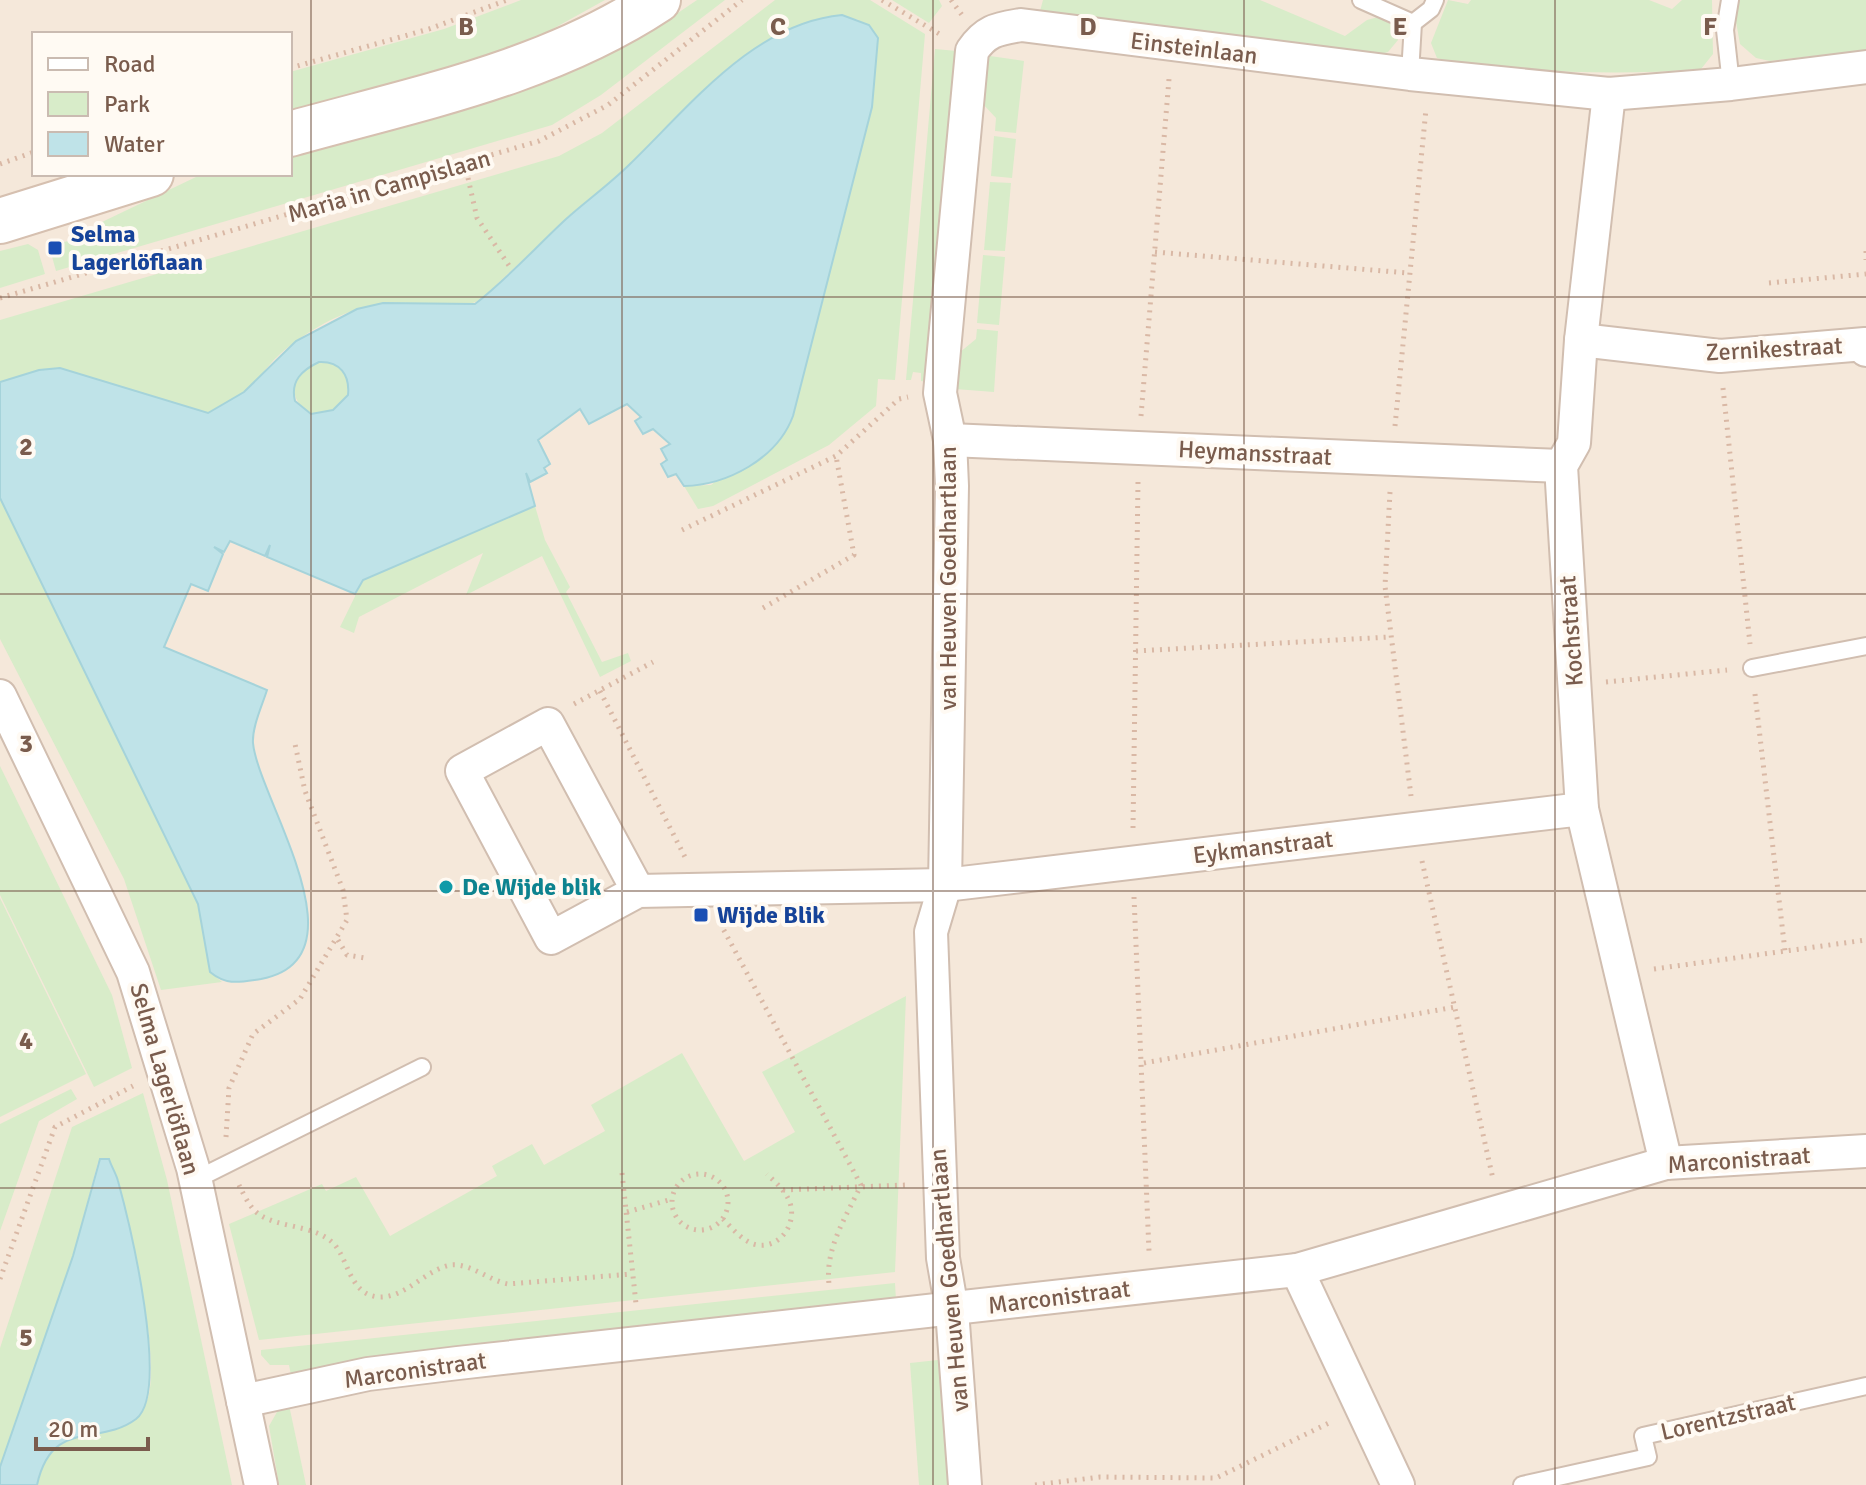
<svg xmlns="http://www.w3.org/2000/svg" width="1866" height="1485" viewBox="0 0 1866 1485" font-family="Signika,sans-serif">
<style>
.residential{fill:#f5e8da;fill-rule:evenodd}
.green{fill:#d8ecc9}
.water{fill:#bfe3e8;stroke:#a5d3da;stroke-width:2;fill-rule:evenodd}
.lines{fill:none;stroke-linecap:round;stroke-linejoin:round}
.lane-casing{stroke:#d1beb0;stroke-width:20}
.street-casing{stroke:#d1beb0;stroke-width:36}
.secondary-casing{stroke:#d6c0b0;stroke-width:48}
.path{stroke:#d9b8a5;stroke-width:5;stroke-dasharray:2 6;stroke-linecap:butt}
.lane{stroke:#fff;stroke-width:16}
.street{stroke:#fff;stroke-width:32}
.secondary{stroke:#fff;stroke-width:44}
.grid{fill:none;stroke:#7a5c4d;stroke-width:2;stroke-opacity:0.55}
.transit-dot{fill:#1a4fb4;stroke:#fffaf3;stroke-width:3}
.culture-dot{fill:#0f9aa8;stroke:#fffaf3;stroke-width:3}
.labels{text-anchor:middle;stroke-width:8;stroke-linejoin:round;paint-order:stroke}
.street-label{font-size:24px;fill:#7a5c4d;stroke:#fffaf3}
.transit-label{font-size:24px;font-weight:bold;fill:#164399;stroke:#fffaf3;text-anchor:start}
.culture-label{font-size:24px;font-weight:bold;fill:#0d838f;stroke:#fffaf3;text-anchor:start}
.grid-label{font-size:26px;text-anchor:middle;font-weight:bold;fill:#7a5c4d;stroke:#fffaf3;stroke-width:8;stroke-linejoin:round;paint-order:stroke}
</style>
<rect width="100%" height="100%" fill="#fdf6ec"/>
<path class="residential" d="M0 0H1866V1485H0ZM34 34H290V174H34Z"/>
<g class="green">
<polygon points="521,0 605,0 520,47 290,117 290,72 444,29"/>
<polygon points="697,0 725,0 601,95 552,125 56,271 51,253 56,251 54,245 99,232 98,225 104,221 196,177 209,174 290,174 290,151 626,42 657,27"/>
<path d="M775 0H870L925 34 895 380 878 379 876 406 829 445 713 506 698 509 684 486 711 485 793 416 872 107 874 76 859 20C777 0 682 116 629 166 581 210 531 250 485 296 460 319 388 300 355 310 328 319 298 337 277 357 266 367 257 383 244 392 233 400 219 405 208 413L61 369 38 370 0 382V320L559 156 602 133Z"/>
<polygon points="892,0 939,0 942,6 929,23"/>
<polygon points="1043,0 1260,0 1345,36 1367,20 1378,17 1394,26 1398,40 1388,52 1381,54 1040,11"/>
<path d="M1448 0 1468 4 1471 0H1649L1672 9 1682 0H1712L1713 54 1701 69C1616 76 1533 72 1448 61L1437 58 1431 43Z"/>
<polygon points="1739,0 1866,0 1866,50 1770,61 1756,58 1740,44 1735,16"/>
<polygon points="935,49 957,51 927,382 921,381 921,373 913,372 911,380 906,380"/>
<polygon points="990,56 1024,61 1016,133 995,131 996,118 982,103 985,64"/>
<polygon points="994,136 1016,139 1012,178 991,176"/>
<polygon points="990,182 1011,183 1005,251 984,250"/>
<polygon points="28,244 38,250 45,274 0,288 0,251"/>
<polygon points="983,255 1005,257 999,325 977,323"/>
<polygon points="977,329 998,331 994,392 955,389 959,353 976,339"/>
<circle cx="321" cy="388" r="27"/>
<polygon points="0,498 198,904 210,972 222,982 161,990 124,879 0,639"/>
<polygon points="535,506 545,540 570,587 566,592 602,662 628,653 631,661 600,677 542,556 466,595 483,553 359,617 354,633 340,627 363,580"/>
<polygon points="0,766 112,995 132,1068 94,1087 0,895"/>
<polygon points="0,898 86,1074 0,1117"/>
<polygon points="906,996 895,1272 259,1340 229,1224 322,1184 326,1191 356,1177 390,1236 497,1176 492,1166 532,1144 544,1165 605,1131 591,1105 682,1053 744,1161 795,1132 762,1072"/>
<polygon points="71,1089 77,1099 39,1121 0,1231 0,1124"/>
<path d="M143 1093 167 1180 232 1485H37C53 1412 116 1450 144 1407 167 1372 127 1220 117 1177L109 1163 98 1162 73 1256 0 1467V1348L72 1127Z"/>
<polygon points="895,1283 896,1300 291,1375 289,1365 270,1365 261,1355 261,1350"/>
<polygon points="938,1360 949,1485 919,1485 910,1363"/>
<polygon points="289,1405 306,1485 279,1485 269,1426 277,1412"/>
</g>
<g class="water">
<path d="M842 15 869 25 878 38 872 107 793 416C777 459 727 485 684 486L676 474 668 477 661 464 667 460 661 449 670 444 653 429 643 434 635 421 641 417 627 404 589 424 580 409 538 440 550 464 544 468 547 473 530 482 526 473 535 506 363 580 355 594 267 557 270 545 265 556 230 541 224 552 214 547 223 554 208 591 191 584 164 647 267 690C262 706 252 727 253 743 258 798 369 959 261 979 240 982 227 986 210 972L198 904 0 498V382L39 370 60 368 208 413 244 392 296 341 357 309 383 303 475 304C507 279 535 248 565 220 586 201 610 184 630 164 690 106 754 23 842 15ZM319 362C340 361 350 375 348 395L333 410 311 414 295 401C290 381 302 370 319 362Z"/>
<path d="M100 1159H109C111 1166 116 1173 118 1181 129 1221 171 1392 136 1419 99 1447 52 1417 37 1485H0V1467L73 1256Z"/>
</g>
<g class="lines">
<g class="lane-casing">
<g id="lane">
<polyline points="1361,0 1413,23 1410,74"/>
<polyline points="1730,0 1725,30 1731,84"/>
<polyline points="1413,23 1431,9 1435,0"/>
<polyline points="1752,668 1866,646"/>
<polyline points="195,1180 422,1067"/>
<polyline points="1522,1485 1648,1457 1643,1436 1866,1386"/>
</g>
</g>
<g class="street-casing">
<g id="street">
<polyline points="1609,94 1581,340 1574,443 1561,466 1582,809 1666,1163"/>
<polyline points="1581,340 1720,356 1865,344 1866,350"/>
<polyline points="950,440 1561,466"/>
<polyline points="0,696 133,972 193,1168 261,1485"/>
<polyline points="638,891 548,724 462,771 551,938 638,891 945,885 1582,809"/>
<polyline points="1297,1270 1398,1485"/>
<polyline points="243,1401 368,1374 458,1363 1297,1270 1666,1163 1866,1151"/>
<path d="M965 1485 952 1310 943 1258 931 932 945 885 952 486 950 440 940 393 972 51C986 30 998 29 1021 25L1410 74 1609 94 1731 84 1866 67"/>
</g>
</g>
<g class="secondary-casing">
<g id="secondary">
<path d="M290 134C415 99 548 73 658 0"/>
<polyline points="0,221 151,174"/>
</g>
</g>
<g class="path">
<polyline points="882,0 943,36"/>
<polyline points="951,0 962,15"/>
<polyline points="290,68 429,29 507,0"/>
<polyline points="0,164 34,152"/>
<polyline points="468,178 477,218 512,270"/>
<polyline points="1866,251 1866,260"/>
<polyline points="1155,252 1408,273"/>
<polyline points="1769,283 1866,274"/>
<polyline points="0,298 539,141 608,105 742,0"/>
<polyline points="1723,388 1750,644"/>
<polyline points="1141,416 1169,79"/>
<polyline points="1395,426 1426,109"/>
<polyline points="1390,492 1385,586 1411,796"/>
<polyline points="682,530 836,456 899,399 908,397"/>
<polyline points="763,608 854,555 836,456"/>
<polyline points="1136,651 1390,637"/>
<polyline points="1606,682 1727,670"/>
<polyline points="600,691 685,857"/>
<polyline points="1755,694 1785,951"/>
<polyline points="574,704 653,662"/>
<polyline points="1133,828 1138,482"/>
<polyline points="1422,861 1493,1179"/>
<polyline points="1134,897 1149,1251"/>
<path d="M720 923 861 1185C846 1217 825 1248 829 1284"/>
<polyline points="338,940 347,955 365,958"/>
<polyline points="1654,969 1866,940"/>
<polyline points="1144,1063 1455,1007"/>
<polyline points="226,1137 229,1088 253,1034 300,999 347,920 343,890 305,791 295,744"/>
<polyline points="622,1173 636,1304"/>
<circle cx="700" cy="1202" r="28"/>
<path d="M239 1185C243 1193 248 1204 255 1211 274 1229 312 1223 333 1243 349 1259 349 1295 379 1297 406 1298 426 1269 451 1265 470 1263 490 1281 508 1284L632 1274"/>
<polyline points="783,1190 906,1185"/>
<polyline points="627,1212 672,1199"/>
<path d="M723 1219C732 1228 745 1244 758 1245 780 1248 797 1224 790 1203 786 1191 776 1183 767 1174"/>
<polyline points="0,1279 55,1127 133,1086"/>
<polyline points="1035,1485 1100,1477 1216,1478 1333,1421"/>
</g>
<use href="#lane" class="lane"/>
<use href="#street" class="street"/>
<use href="#secondary" class="secondary"/>
</g>
<path class="grid" d="M311 0V1485M622 0V1485M933 0V1485M1244 0V1485M1555 0V1485M0 297H1866M0 594H1866M0 891H1866M0 1188H1866"/>
<g class="transit-dot">
<rect x="47" y="240" width="16" height="16" rx="4"/>
<rect x="693" y="907" width="16" height="16" rx="4"/>
</g>
<circle class="culture-dot" cx="446" cy="887" r="8"/>
<g class="labels">
<g class="street-label">
<text transform="translate(1194 48) rotate(7)" y="8">Einsteinlaan</text>
<text transform="translate(389 186) rotate(-16)" y="8">Maria in Campislaan</text>
<text transform="translate(1774 349) rotate(-3)" y="8">Zernikestraat</text>
<text transform="translate(1255 453) rotate(3)" y="8">Heymansstraat</text>
<text transform="translate(948 578) rotate(-90)" y="8">van Heuven Goedhartlaan</text>
<text transform="translate(1571 631) rotate(-94)" y="8">Kochstraat</text>
<text transform="translate(1263 847) rotate(-7)" y="8">Eykmanstraat</text>
<text transform="translate(165 1079) rotate(74)" y="8">Selma Lagerlöflaan</text>
<text transform="translate(1739 1160) rotate(-4)" y="8">Marconistraat</text>
<text transform="translate(949 1280) rotate(-95)" y="8">van Heuven Goedhartlaan</text>
<text transform="translate(1059 1297) rotate(-7)" y="8">Marconistraat</text>
<text transform="translate(415 1370) rotate(-8)" y="8">Marconistraat</text>
<text transform="translate(1728 1417) rotate(-13)" y="8">Lorentzstraat</text>
</g>
<g class="transit-label">
<text x="71" y="242">Selma<tspan x="71" dy="28">Lagerlöflaan</tspan></text>
<text x="717" y="923">Wijde Blik</text>
</g>
<g class="culture-label">
<text x="462" y="895">De Wijde blik</text>
</g>
</g>
<g class="grid-label">
<text x="466" y="35">B</text>
<text x="778" y="35">C</text>
<text x="1088" y="35">D</text>
<text x="1400" y="35">E</text>
<text x="1710" y="35">F</text>
<text x="26" y="455">2</text>
<text x="26" y="752">3</text>
<text x="26" y="1049">4</text>
<text x="26" y="1346">5</text>
</g>
<rect x="32" y="32" width="260" height="144" fill="#fffaf3" stroke="#cabbb1" stroke-width="2"/>
<rect x="48" y="58" width="40" height="12" fill="#ffffff" stroke="#cabbb1" stroke-width="2"/>
<text x="104" y="72" font-size="24" fill="#7a5c4d">Road</text>
<rect x="48" y="92" width="40" height="24" fill="#d8ecc9" stroke="#cabbb1" stroke-width="2"/>
<text x="104" y="112" font-size="24" fill="#7a5c4d">Park</text>
<rect x="48" y="132" width="40" height="24" fill="#bfe3e8" stroke="#cabbb1" stroke-width="2"/>
<text x="104" y="152" font-size="24" fill="#7a5c4d">Water</text>
<path d="M36 1437v12h112v-12" fill="none" stroke="#7a5c4d" stroke-width="4"/>
<text x="48" y="1437" font-size="24" fill="#7a5c4d" stroke="#fffaf3" stroke-width="6" paint-order="stroke">20 m</text>
</svg>
